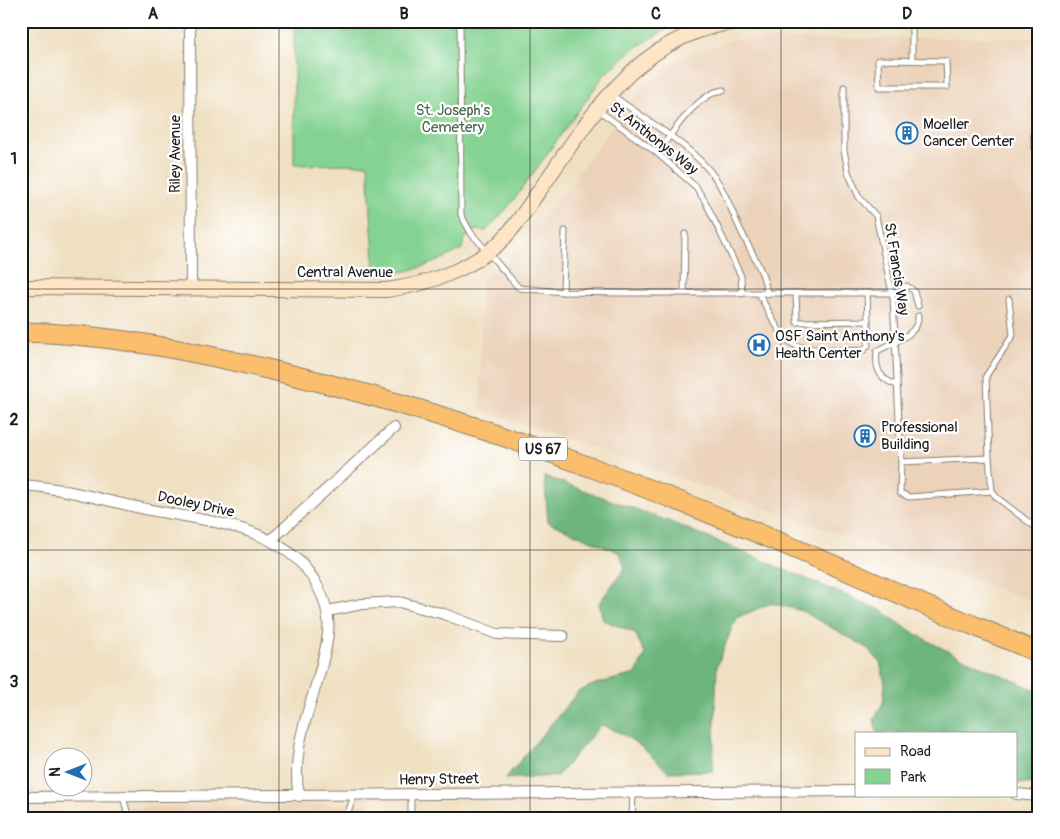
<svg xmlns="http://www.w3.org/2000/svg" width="1060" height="839" viewBox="0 0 1060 839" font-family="Pangolin,sans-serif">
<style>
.built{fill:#ebd2b9}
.green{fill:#85d392;stroke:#507857}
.forest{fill:#6cb57c;stroke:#44684c}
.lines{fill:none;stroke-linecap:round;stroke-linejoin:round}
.lane-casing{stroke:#867e6f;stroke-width:7}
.street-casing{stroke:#867e6f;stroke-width:12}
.secondary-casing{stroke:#867e6f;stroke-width:16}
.highway-casing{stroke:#867e6f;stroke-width:21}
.lane{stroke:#fff;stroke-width:5}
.street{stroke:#fff;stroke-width:10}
.secondary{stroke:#fde5c5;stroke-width:14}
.highway{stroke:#fabe6d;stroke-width:19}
.grid{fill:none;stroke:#1c1c1c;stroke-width:1;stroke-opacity:0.55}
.labels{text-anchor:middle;stroke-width:4.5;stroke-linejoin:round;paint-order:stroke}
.shield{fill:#fff;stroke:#606060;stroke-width:1}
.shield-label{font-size:14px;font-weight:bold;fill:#1c1c1c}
.park-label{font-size:15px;fill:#46654b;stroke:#fff}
.poi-label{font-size:15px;fill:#1c1c1c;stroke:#fff;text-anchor:start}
.street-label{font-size:15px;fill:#1c1c1c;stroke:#fff}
.neatline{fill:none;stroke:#1c1c1c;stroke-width:2}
.grid-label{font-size:16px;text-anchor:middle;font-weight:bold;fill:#1c1c1c}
</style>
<rect width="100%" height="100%" fill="#fff"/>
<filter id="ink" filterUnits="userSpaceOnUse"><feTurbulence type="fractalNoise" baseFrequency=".02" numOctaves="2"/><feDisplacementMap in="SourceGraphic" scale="10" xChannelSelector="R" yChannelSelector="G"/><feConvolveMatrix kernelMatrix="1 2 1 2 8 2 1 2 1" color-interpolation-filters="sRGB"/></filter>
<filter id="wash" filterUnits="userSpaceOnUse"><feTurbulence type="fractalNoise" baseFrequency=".0096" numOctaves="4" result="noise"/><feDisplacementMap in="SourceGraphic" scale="20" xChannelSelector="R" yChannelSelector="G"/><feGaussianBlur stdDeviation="1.12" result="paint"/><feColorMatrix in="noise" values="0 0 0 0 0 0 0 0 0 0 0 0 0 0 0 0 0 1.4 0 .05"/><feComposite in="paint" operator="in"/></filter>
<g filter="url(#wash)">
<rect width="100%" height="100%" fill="#f0e0c2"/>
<g class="built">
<polygon points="1039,37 1039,603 480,409 481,282 521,248 644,86 684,56 732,40"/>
<polygon points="372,804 372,818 97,818 97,808"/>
</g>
<path class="green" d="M294 21H680L633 49 605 74 510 205 486 231 475 230 464 239 462 249C435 265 406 273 375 276L368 164 294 165Z"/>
<path class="forest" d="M544 476 671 522 883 611C930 649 985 666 1039 692V784L1016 783V733H877L874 719 883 703 885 684 880 662 866 647 802 611 771 603 736 618 717 666 713 771 668 772C649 753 628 733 601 725L557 776 505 779 578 692 595 684 636 674 645 654 635 633 603 620 599 603 625 568 620 553 548 522Z"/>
</g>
<g filter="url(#ink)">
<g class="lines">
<g class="lane-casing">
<g id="lane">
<polyline points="460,21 461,215 471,233 519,288 563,292 621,293 892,293 907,286 914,291 918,306"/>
<polyline points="912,21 912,60"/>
<polygon points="878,60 946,61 947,87 879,87"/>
<polyline points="844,87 844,150 848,172 859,197 876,216 893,298 901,462 989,458 992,491 996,497 1039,530"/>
<path d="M612 95C645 120 692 145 716 179 728 197 733 216 743 235 752 254 765 273 767 294"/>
<polyline points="598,110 657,153 696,187 706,203 741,276 742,294"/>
<path d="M1039 122C1029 134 1035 148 1039 161"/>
<path d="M657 153C673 133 696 94 723 90"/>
<polyline points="563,292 565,231"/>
<polyline points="684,293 685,234"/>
<path d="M759 294C768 309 777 332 791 343 801 351 850 351 864 350L868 345V321"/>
<polyline points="796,294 797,322 868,321 867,293"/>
<path d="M877 351C891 343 920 335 918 316"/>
<path d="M877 351C875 369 879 379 897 385"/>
<polyline points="989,458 986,376 1013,335 1009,299"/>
<polyline points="901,462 900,493 909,497 992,491"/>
<polyline points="411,795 411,818"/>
<polyline points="123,797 129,818"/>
<polyline points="346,818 354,796"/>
<polyline points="632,818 633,792"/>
</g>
</g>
<g class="street-casing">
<g id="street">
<polyline points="190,21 191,287"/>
<path d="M21 485C61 487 102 500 141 508 204 522 287 523 319 589 326 603 330 617 328 633 322 688 288 739 299 796"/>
<polyline points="271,540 394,428"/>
<polyline points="328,611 362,604 399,602 444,614 497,634 563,636"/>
<polyline points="1016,794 1039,796"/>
<polyline points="21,797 856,791"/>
</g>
</g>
<g class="secondary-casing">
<path id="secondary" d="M21 287 386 290C425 285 467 271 497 245 514 230 526 209 539 191 593 114 637 34 740 21"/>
</g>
<g class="highway-casing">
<path id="highway" d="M21 332C113 334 203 353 292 375 503 426 702 507 900 594 946 615 993 633 1039 653"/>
</g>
<use href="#lane" class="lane"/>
<use href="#street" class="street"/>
<use href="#secondary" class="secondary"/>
<use href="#highway" class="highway"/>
</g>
</g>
<path class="grid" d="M279 21V818M530 21V818M781 21V818M21 289H1039M21 550H1039"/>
<defs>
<g id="building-ring" transform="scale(1.125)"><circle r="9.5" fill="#fff" stroke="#1f6fb2" stroke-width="1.5"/><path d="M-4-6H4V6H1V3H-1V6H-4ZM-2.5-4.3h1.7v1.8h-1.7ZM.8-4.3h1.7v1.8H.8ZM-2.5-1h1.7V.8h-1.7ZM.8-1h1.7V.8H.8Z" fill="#1f6fb2"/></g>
<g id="hospital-ring" transform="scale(1.125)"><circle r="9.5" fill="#fff" stroke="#1f6fb2" stroke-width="1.5"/><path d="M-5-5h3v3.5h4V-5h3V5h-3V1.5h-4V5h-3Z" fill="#1f6fb2"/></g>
</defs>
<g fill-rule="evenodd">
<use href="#building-ring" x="907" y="133"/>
<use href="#hospital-ring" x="759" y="345"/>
<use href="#building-ring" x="865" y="436"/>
</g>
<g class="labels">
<rect class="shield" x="519" y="437.5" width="48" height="23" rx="4"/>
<g class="shield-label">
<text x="543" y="454">US 67</text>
</g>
<g class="park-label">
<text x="453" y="115">St. Joseph's<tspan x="453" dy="17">Cemetery</tspan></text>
</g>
<g class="poi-label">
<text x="923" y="129">Moeller<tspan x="923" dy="17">Cancer Center</tspan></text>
<text x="775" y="341">OSF Saint Anthony's<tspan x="775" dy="17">Health Center</tspan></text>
<text x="881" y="432">Professional<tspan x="881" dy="17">Building</tspan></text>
</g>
<g class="street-label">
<text transform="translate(654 138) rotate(38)" y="5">St Anthonys Way</text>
<text transform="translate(175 154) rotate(-90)" y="5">Riley Avenue</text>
<text transform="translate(897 269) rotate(81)" y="5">St Francis Way</text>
<text x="345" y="277">Central Avenue</text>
<text transform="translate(196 504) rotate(12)" y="5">Dooley Drive</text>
<text transform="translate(439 779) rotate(-1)" y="5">Henry Street</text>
</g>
</g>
<rect width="1060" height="839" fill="none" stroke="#fff" stroke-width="55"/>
<rect x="855" y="732" width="162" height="65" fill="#ffffff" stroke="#a4a4a4"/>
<rect x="865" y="748" width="25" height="8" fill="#fde5c5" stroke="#a4a4a4"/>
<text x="900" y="756" font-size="15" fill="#1c1c1c">Road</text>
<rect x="865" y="769" width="25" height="15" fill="#85d392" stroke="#a4a4a4"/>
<text x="900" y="782" font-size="15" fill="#1c1c1c">Park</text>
<g transform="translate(68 772) rotate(270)"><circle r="24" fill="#ffffff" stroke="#a4a4a4"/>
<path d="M0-4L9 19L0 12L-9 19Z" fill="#1f6fb2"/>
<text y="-8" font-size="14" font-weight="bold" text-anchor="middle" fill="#1c1c1c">N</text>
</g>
<rect x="28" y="28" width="1004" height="784" class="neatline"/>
<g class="grid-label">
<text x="153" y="19">A</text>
<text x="404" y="19">B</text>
<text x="656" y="19">C</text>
<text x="907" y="19">D</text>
<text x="14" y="164">1</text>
<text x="14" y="425">2</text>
<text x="14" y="687">3</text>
</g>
</svg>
